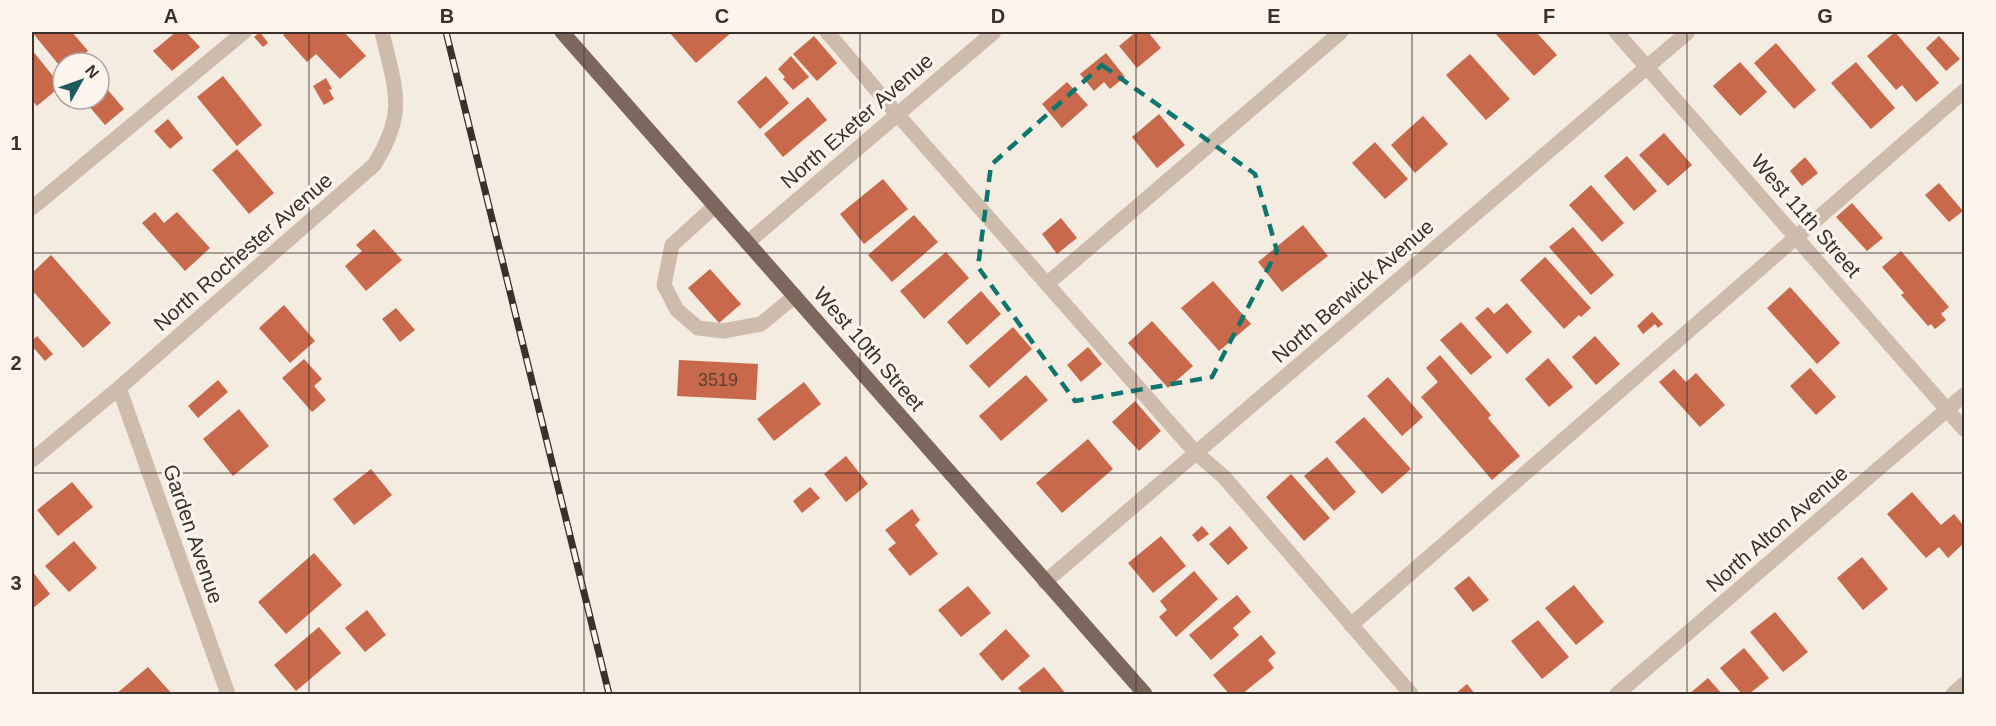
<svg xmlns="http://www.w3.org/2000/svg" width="1996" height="726" viewBox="0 0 1996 726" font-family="Helvetica,sans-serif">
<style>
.building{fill:#c8694b}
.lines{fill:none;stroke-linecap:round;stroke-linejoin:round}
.service{stroke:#cdbbac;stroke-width:15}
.minor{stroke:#cdbbac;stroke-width:15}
.primary{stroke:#7d675c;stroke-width:15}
.rail-casing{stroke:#3b302b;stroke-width:7}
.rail{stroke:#fbf5ee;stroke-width:4.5;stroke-dasharray:14;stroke-linecap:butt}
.marked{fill:none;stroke:#0f766e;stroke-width:4.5;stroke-dasharray:12 8;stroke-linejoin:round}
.grid{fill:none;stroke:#3b302b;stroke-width:1.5;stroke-opacity:0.55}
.labels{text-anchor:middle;stroke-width:6;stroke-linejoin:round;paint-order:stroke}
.number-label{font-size:18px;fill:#5e3e33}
.street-label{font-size:21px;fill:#3b302b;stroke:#fbf5ee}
.neatline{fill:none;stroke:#3b302b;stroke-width:2}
.grid-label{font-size:20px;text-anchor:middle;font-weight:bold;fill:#3b302b}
</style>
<rect width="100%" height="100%" fill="#f4ebe1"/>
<g class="building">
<polygon points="32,32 72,32 88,51 73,63 63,63 63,70"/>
<polygon points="176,32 186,32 200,47 172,71 153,51"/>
<polygon points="260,32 268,43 263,47 254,37"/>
<polygon points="287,32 344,32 366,56 340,79 316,54 307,62 283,35"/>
<polygon points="669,32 732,32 696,63"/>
<polygon points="1136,32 1148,32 1161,48 1137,68 1119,46"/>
<polygon points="1494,32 1536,32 1557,55 1534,76"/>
<polygon points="1895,32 1939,83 1916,102 1902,85 1896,90 1867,56"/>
<polygon points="814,36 837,63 817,81 793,54"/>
<polygon points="1939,36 1960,59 1946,71 1926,48"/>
<polygon points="1776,43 1816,90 1794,109 1754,63"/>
<polygon points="32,50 61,86 37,106 32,100"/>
<polygon points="1106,53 1125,77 1110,89 1104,82 1094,91 1080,74"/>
<polygon points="1470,54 1510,99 1486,120 1446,75"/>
<polygon points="791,56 809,77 793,90 783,79 785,77 778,69"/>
<polygon points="1740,62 1767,92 1740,116 1713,86"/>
<polygon points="1856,62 1895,108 1871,129 1831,83"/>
<polygon points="223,76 262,125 237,146 197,97"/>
<polygon points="766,76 789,103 760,129 737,102"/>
<polygon points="326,78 332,89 329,90 334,99 324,105 313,86"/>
<polygon points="1067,82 1088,105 1062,128 1042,104"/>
<polygon points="107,89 124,109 105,125 88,105 95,99 99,99 99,96"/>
<polygon points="808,97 827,120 783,157 764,134"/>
<polygon points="1159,114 1185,145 1157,168 1132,137"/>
<polygon points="1423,116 1448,144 1415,173 1391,145"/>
<polygon points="168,119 183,138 170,149 154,131"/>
<polygon points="1664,133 1692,165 1668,186 1639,155"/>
<polygon points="1375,142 1408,179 1385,199 1352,163"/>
<polygon points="237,149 274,193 249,214 212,170"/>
<polygon points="1627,156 1657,191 1634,211 1604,176"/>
<polygon points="1805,157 1818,173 1802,186 1790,171"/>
<polygon points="883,179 908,209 864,244 840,214"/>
<polygon points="1939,183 1963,211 1949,222 1925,195"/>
<polygon points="1591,185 1624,223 1602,242 1569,205"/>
<polygon points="1852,203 1883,238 1867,251 1836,217"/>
<polygon points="155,212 164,223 177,212 210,248 185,271 142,223"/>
<polygon points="914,215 938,242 892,282 868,255"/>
<polygon points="1061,218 1077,238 1057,254 1042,234"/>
<polygon points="1303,225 1328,256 1282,292 1258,262"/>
<polygon points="1573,227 1614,275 1591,295 1549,247"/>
<polygon points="374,229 402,260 366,291 345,266 362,251 356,245"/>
<polygon points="1901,251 1949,307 1941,314 1946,320 1935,329 1931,324 1928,326 1901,295 1904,293 1882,267"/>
<polygon points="946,252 969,278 924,319 900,291"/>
<polygon points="51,255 111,323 83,348 32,290 32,273"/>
<polygon points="1545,257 1591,308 1581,317 1579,315 1564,329 1520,280"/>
<polygon points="710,269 741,304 719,323 688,288"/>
<polygon points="1213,281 1251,324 1219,351 1181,308"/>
<polygon points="1790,287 1840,343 1817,364 1767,308"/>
<polygon points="981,291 1001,314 967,345 947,322"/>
<polygon points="1507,303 1532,332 1507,354 1475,318 1488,307 1494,314"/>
<polygon points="284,305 315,341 290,363 259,328"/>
<polygon points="396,308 415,330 400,342 382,319"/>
<polygon points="1652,312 1663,324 1658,328 1655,324 1643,334 1637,326"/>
<polygon points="1152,321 1193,366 1168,388 1128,343"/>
<polygon points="1461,322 1492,357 1471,375 1440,340"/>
<polygon points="1013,327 1032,349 989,388 969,366"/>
<polygon points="37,336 53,354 45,361 32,346 32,341"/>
<polygon points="1595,336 1620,364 1596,385 1572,357"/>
<polygon points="1088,347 1102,364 1081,382 1067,365"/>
<polygon points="1440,355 1491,415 1488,418 1520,456 1492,480 1421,397 1438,382 1426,368"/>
<polygon points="1548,358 1573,387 1549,407 1525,379"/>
<polygon points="304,359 322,379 314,386 326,400 312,412 282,378"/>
<polygon points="679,360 758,364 756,400 677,396"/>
<polygon points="1810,368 1836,397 1816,415 1790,386"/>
<polygon points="1674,369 1686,382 1696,373 1725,405 1700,427 1659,382"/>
<polygon points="1026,375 1048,400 1001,441 979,416"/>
<polygon points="1388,377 1423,417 1402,436 1367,396"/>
<polygon points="218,380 228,392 198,418 188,406"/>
<polygon points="804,382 821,404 774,441 757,419"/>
<polygon points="1135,401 1161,431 1139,451 1112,422"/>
<polygon points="239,409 269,446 233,476 203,439"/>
<polygon points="1364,417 1411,469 1382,494 1335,442"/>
<polygon points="1088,439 1113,469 1062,513 1036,483"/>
<polygon points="846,456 868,484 846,502 824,474"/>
<polygon points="1327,457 1356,492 1334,511 1304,476"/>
<polygon points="371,469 392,495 354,525 333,499"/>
<polygon points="1291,474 1330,518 1304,541 1266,497"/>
<polygon points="72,482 93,507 58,536 37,510"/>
<polygon points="810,487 820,498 802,513 793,501"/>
<polygon points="1912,492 1941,525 1954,514 1964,526 1964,543 1948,558 1939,547 1926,558 1887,514"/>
<polygon points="912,509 920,520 915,525 938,554 910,576 888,549 896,543 885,530"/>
<polygon points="1202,526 1209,534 1198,542 1192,535"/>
<polygon points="1230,526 1248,548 1228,565 1209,544"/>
<polygon points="1161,536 1186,566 1153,593 1128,563"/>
<polygon points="74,541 97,568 69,592 45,566"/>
<polygon points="314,553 342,585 286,634 258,602"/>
<polygon points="1862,557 1888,589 1863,610 1837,578"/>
<polygon points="32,571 50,594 32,609"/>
<polygon points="1194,571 1218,599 1176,637 1159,617 1167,610 1160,601"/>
<polygon points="1469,576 1489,600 1473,612 1454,588"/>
<polygon points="1574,585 1604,622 1576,645 1545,608"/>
<polygon points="968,586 991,613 961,637 938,610"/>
<polygon points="1237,595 1251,612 1233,628 1239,635 1211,660 1189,635"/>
<polygon points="367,610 386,635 365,652 345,628"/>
<polygon points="1775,612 1808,652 1783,672 1750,632"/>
<polygon points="1538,620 1569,657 1542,679 1511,641"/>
<polygon points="319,627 341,653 296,691 274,665"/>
<polygon points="1006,629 1030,656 1002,681 979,654"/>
<polygon points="1261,635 1276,653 1268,660 1274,668 1242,694 1229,694 1213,675"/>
<polygon points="1744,648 1769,678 1749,694 1742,694 1720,668"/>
<polygon points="148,667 172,694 116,694"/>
<polygon points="1044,667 1066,694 1023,694 1018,688"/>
<polygon points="1708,678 1722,694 1689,694"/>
<polygon points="1467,684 1475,694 1455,694"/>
</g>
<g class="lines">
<g class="service">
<polyline points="827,32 897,114 1196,453 1224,477 1411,694"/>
<polyline points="715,206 672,245 664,285 677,310 698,328 723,331 761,324 795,296"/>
<polyline points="32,208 244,32"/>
<polyline points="1047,284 1341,32"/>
<polyline points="1351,625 1964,91"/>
<polyline points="1953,694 1964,684"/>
</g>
<g class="minor">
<polyline points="1616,32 1964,429"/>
<polyline points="747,243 994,32"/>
<polyline points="119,388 228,694"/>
<path d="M32 460 119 388 374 165C408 111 395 89 382 32"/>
<polyline points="1045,582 1688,32"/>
<polyline points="1617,694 1964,395"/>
</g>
<polyline class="primary" points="562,32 1145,694"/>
<g class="rail-casing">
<polyline id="rail" points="446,32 609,694"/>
</g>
<use href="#rail" class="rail"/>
</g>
<path class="marked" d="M1102 65 1255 174 1277 251 1212 377 1075 401 978 267 991 165Z"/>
<path class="grid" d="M309 32V694M584 32V694M860 32V694M1136 32V694M1412 32V694M1687 32V694M32 253H1964M32 473H1964"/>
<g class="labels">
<g class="number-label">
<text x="718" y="386">3519</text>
</g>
<g class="street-label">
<text transform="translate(857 121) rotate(-41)" y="7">North Exeter Avenue</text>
<text transform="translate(1806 216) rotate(49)" y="7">West 11th Street</text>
<text transform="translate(243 252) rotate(-41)" y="7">North Rochester Avenue</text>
<text transform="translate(1353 291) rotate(-41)" y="7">North Berwick Avenue</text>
<text transform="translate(869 349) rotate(49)" y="7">West 10th Street</text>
<text transform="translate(1777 529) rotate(-41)" y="7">North Alton Avenue</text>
<text transform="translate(193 534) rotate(71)" y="7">Garden Avenue</text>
</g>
</g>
<rect width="1996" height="726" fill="none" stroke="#fbf5ee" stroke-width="66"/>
<g transform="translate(81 81) rotate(50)"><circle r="28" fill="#fbf5ee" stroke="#aea6a0" stroke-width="1.5"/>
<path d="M0-4.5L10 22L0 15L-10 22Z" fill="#1f5a5e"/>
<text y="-9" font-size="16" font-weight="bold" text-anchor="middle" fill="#3b302b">N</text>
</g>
<rect x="33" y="33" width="1930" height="660" class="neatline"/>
<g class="grid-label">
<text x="171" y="23">A</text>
<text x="447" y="23">B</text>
<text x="722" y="23">C</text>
<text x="998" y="23">D</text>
<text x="1274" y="23">E</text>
<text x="1549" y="23">F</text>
<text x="1825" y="23">G</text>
<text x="16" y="150">1</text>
<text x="16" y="370">2</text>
<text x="16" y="590">3</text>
</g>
</svg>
